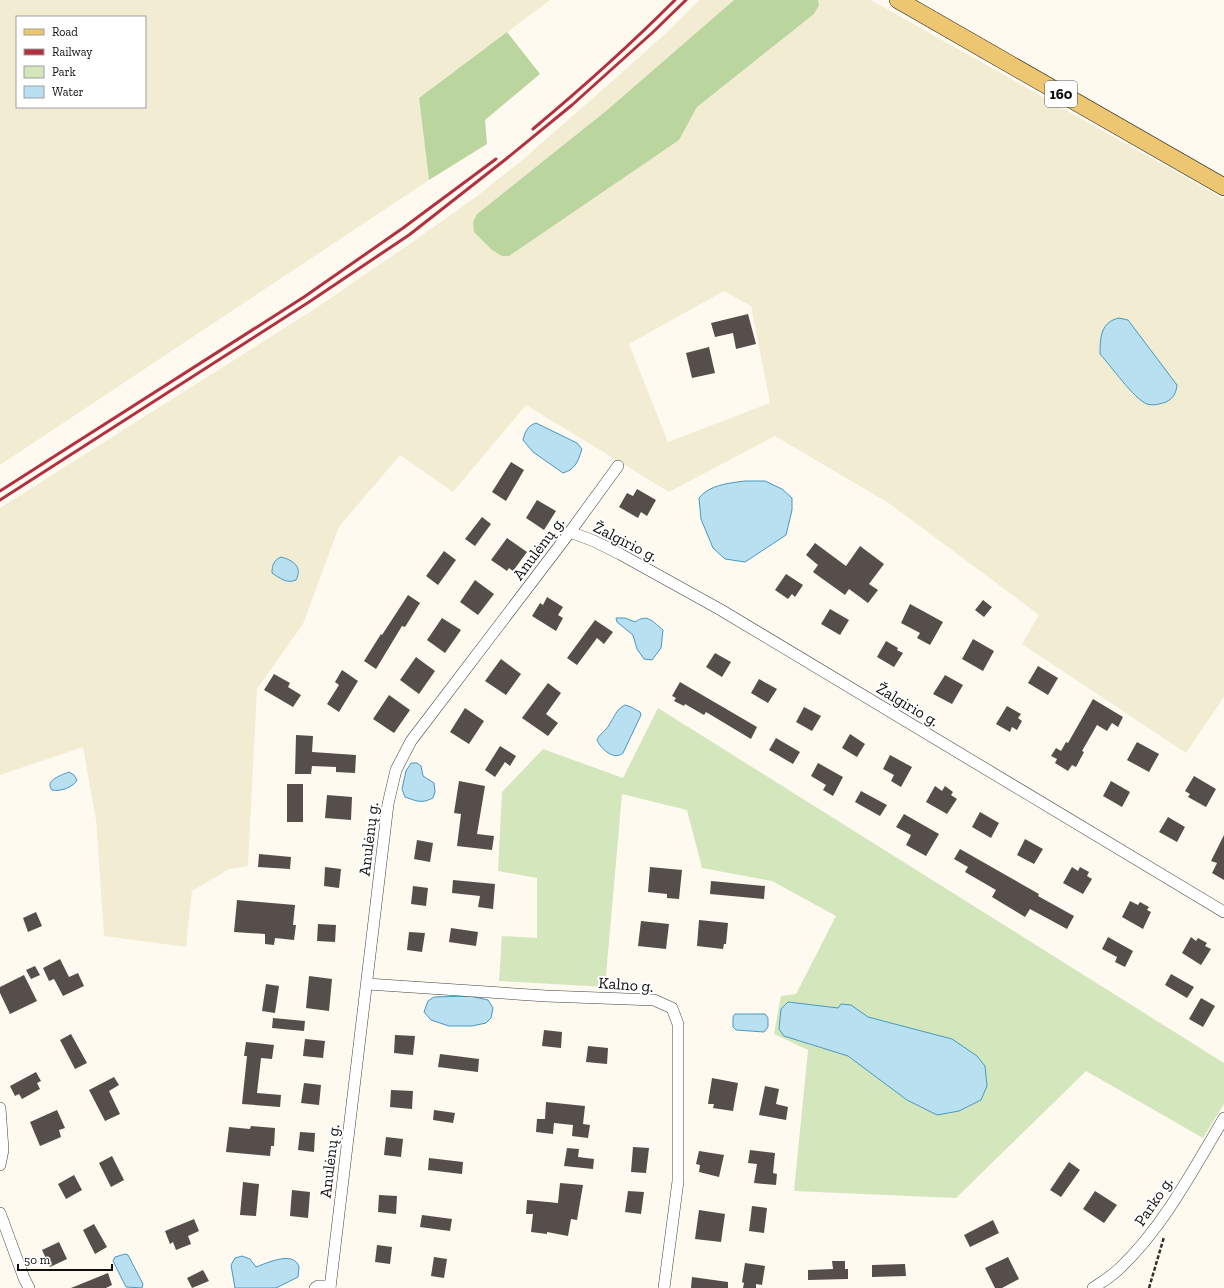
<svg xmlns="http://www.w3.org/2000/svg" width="1224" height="1288" viewBox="0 0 1224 1288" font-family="'Zilla Slab',serif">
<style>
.farmland{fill:#f2edd2;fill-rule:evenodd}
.green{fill:#d4e6bc;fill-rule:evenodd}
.forest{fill:#bad59d}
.water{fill:#b9e0f1;stroke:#4699c2}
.building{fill:#554e4b}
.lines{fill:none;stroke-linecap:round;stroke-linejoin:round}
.street-casing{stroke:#414141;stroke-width:12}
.primary-casing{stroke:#1f1f1f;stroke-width:18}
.path{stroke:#303030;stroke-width:2.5;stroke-dasharray:4 2;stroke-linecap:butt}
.street{stroke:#fff;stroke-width:11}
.primary{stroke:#edc671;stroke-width:17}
.rail{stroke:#b23140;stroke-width:3}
.labels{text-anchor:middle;stroke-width:4;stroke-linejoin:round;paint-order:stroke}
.shield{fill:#fff;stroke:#565656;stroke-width:1}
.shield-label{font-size:15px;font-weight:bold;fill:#0e0e0e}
.street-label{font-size:16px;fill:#0e0e0e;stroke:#fff}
</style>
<rect width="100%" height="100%" fill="#fefaf0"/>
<g class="farmland">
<path d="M0 0H550L419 98 429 180 0 465ZM17 17H145V107H17Z"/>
<path d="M699 0H734L606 111 477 214 679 140 697 107 814 14 819 5 818 0H871L1224 199V697L1186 753 1022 644 1039 615 890 504 775 436 669 492 526 405 453 492 400 455 339 527 303 624 257 689 248 866 229 869 192 891 186 947 104 936 96 820 83 747 0 775V508L316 308 411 243 477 196 521 161 601 91 665 34ZM724 291 751 306 770 403 668 442 629 344Z"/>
</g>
<path class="green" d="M658 708 1224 1063V1104L1203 1138 1086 1071 956 1198 794 1191 808 1050 774 1034 781 996 796 994 836 916 772 881 702 868 687 810 622 794 605 987 499 981 502 936 537 938V878L498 871 502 792 543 749 623 778ZM788 1002 838 1008 851 1005 868 1017 952 1039 907 1100 848 1056 785 1036Z"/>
<g class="forest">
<polygon points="734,0 818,0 819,5 814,14 697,107 679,140 509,256 502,256 492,250 474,232 473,222 477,214 606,111"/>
<polygon points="507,32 540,74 485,120 487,144 429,180 419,98"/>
</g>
<g class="water">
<path d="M1119 318 1128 320 1177 385C1176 393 1174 398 1166 402 1160 404 1153 406 1147 404 1134 399 1111 366 1100 354 1100 337 1101 322 1119 318Z"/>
<path d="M536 423 577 443 582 449C578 461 576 469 563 473L533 452 523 440C525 432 527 426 536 423Z"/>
<path d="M745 481H765L782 489 792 498V510L786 535 745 562 725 559 713 548 701 519 699 498C709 485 729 483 745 481Z"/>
<path d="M281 557C293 560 303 567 296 580 286 584 280 578 272 573 272 565 274 560 281 557Z"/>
<path d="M616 618H625L635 622C648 613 653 622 663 630L661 648 652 660 644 659 637 649 633 635 617 622Z"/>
<path d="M625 705 631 707 640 712 641 715 623 753C614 761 601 749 597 740 599 734 606 731 609 725 614 718 616 709 625 705Z"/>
<path d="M411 763H417L421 766 423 776 434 783 435 792 433 798C421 804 417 801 405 797L402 789 406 771Z"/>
<path d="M69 772 74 775 77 780C74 787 60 792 52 790 44 780 62 775 69 772Z"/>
<polygon points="470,996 488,1000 493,1008 491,1018 486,1023 472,1026 449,1026 431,1020 424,1012 428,1001 434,997"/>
<polygon points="788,1002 838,1008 841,1004 851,1005 868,1017 952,1039 977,1056 985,1066 987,1086 981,1100 959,1111 937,1115 907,1100 848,1056 784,1036 779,1029 781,1009"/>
<polygon points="735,1014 765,1014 768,1018 768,1027 764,1032 736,1030 733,1027 733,1017"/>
<polygon points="125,1254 128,1255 143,1284 142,1288 126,1287 113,1261 115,1257"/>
<path d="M242 1256 250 1259 256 1267C267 1263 294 1250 299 1267 299 1270 298 1274 298 1277L276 1288H235L231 1265 235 1258Z"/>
</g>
<g class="building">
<polygon points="748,314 756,344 736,349 733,333 715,337 711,323"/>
<polygon points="709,347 715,373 692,378 686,353"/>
<polygon points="511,462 524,470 506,501 492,492"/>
<polygon points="637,489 656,500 647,516 641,512 638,518 619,507 627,493 633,496"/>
<polygon points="537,500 556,511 544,530 526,518"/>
<polygon points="482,517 491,524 475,546 465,539"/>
<polygon points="507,538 527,552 513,571 509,568 507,571 491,560"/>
<polygon points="815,543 846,566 860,546 884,564 869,584 878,590 868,603 849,589 845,595 813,572 818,565 806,555"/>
<polygon points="444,551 456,560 438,585 426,576"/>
<polygon points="786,574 803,585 795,597 792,594 788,599 775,590"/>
<polygon points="475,580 494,594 478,615 460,602"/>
<polygon points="408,595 420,603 405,627 402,626 376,669 364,661 381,634 382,635"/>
<polygon points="547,597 563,607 558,615 563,618 556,631 532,616 540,603 543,605"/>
<polygon points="983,600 992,607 984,617 975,610"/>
<polygon points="910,604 943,622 930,645 917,638 920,633 901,623"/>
<polygon points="830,609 849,620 840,635 821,624"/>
<polygon points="442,618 461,630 445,653 427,640"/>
<polygon points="595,620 613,632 604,644 597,638 577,665 567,658"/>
<polygon points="973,639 994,651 983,671 962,659"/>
<polygon points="886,641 898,648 897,650 903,653 894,667 877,657"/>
<polygon points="715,653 731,662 722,677 706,667"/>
<polygon points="416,657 435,671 419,694 400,680"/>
<polygon points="501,659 521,674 506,695 485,681"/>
<polygon points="1038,666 1058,678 1048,695 1028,683"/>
<polygon points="342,670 358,681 339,712 327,704 339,685 335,682"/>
<polygon points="274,674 290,683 288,687 301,695 293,707 264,690"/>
<polygon points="945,675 963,685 952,704 933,694"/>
<polygon points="759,679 777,689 768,703 751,693"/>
<polygon points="680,682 757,727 751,739 706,712 704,715 685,704 684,706 674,701 676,698 672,696"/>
<polygon points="548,683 561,693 546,714 558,723 548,736 522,718"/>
<polygon points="389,695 410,710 394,733 373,719"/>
<polygon points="1093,699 1123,717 1118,727 1112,723 1107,731 1097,725 1082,751 1084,752 1076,767 1072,765 1068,771 1055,763 1057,759 1051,756 1056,748 1061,751 1066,742 1068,743"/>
<polygon points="1007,706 1021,714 1018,718 1022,721 1017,730 1012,727 1010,732 996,724"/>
<polygon points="804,707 821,716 812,731 796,722"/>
<polygon points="465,708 484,721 469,744 450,732"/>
<polygon points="850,734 865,744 857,757 842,748"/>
<polygon points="296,735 313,736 312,752 356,755 355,773 336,772 336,767 312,766 311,774 295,774"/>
<polygon points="776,738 800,752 793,764 769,750"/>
<polygon points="1137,742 1159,754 1149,772 1127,760"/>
<polygon points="500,746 516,756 510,766 505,762 495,777 485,770"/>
<polygon points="890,755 912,767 901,787 891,781 894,775 883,769"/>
<polygon points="818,763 843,777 833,796 823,790 826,785 811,776"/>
<polygon points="1194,776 1216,789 1206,807 1188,797 1190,794 1185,791"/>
<polygon points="459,781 485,786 477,834 494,836 492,850 457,846 461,814 454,813"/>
<polygon points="1111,781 1130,792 1122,807 1103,796"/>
<rect x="287" y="784" width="16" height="38"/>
<polygon points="935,786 942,791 945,786 953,792 951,795 957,799 947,814 926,802"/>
<polygon points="861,791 887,805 880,816 855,802"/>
<polygon points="327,795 352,797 351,820 325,818"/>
<polygon points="980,812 999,823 991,838 972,827"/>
<polygon points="904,814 939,834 926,856 906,845 911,835 896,827"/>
<polygon points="1168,817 1185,827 1177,842 1159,832"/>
<polygon points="1224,835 1224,880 1212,873 1217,863 1211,861"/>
<polygon points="1025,839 1043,849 1034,864 1017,855"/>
<polygon points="417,840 433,843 430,862 414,859"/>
<polygon points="960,849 1039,894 1038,896 1074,916 1067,929 1030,909 1025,917 992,897 996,890 965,872 968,867 954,859"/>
<polygon points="259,854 291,857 290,869 258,867"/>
<polygon points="325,867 341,869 339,888 324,886"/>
<polygon points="650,867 682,870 679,899 667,898 667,894 648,892"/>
<polygon points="1072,867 1078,871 1080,867 1089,872 1087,876 1092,879 1083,894 1063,883"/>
<polygon points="453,880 495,884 493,909 478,907 480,896 452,893"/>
<polygon points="711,881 765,886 764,899 710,894"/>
<polygon points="413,886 428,888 426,906 411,904"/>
<polygon points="237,900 295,905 293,925 296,925 294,940 275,938 274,945 265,944 265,934 234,932"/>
<polygon points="1130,901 1138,905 1140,902 1149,907 1147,910 1151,912 1143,929 1122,917"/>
<polygon points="36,912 42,926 28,932 23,918"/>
<polygon points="699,920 728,923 726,944 724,944 723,949 697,946"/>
<polygon points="641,921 669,924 666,949 638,946"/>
<polygon points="318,924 336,925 335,942 317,941"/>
<polygon points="451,928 478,932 476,946 449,942"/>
<polygon points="409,932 425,933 422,952 407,950"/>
<polygon points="1108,937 1133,951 1125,967 1115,962 1117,957 1102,949"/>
<polygon points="1191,937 1196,941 1198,938 1207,943 1205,946 1211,949 1201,965 1182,953"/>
<polygon points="60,959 69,977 78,973 84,986 63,996 54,979 49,981 43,968"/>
<polygon points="35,966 40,975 31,979 26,970"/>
<polygon points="1171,974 1194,987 1187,998 1165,985"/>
<polygon points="24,975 37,1001 10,1014 0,993 0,987"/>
<polygon points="309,976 332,979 329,1011 306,1008"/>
<polygon points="266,984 279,986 275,1013 262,1011"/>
<polygon points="1201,998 1215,1006 1203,1027 1189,1019"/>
<polygon points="273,1018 305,1021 304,1031 272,1028"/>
<polygon points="544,1030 562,1032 561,1048 542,1046"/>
<polygon points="71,1034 87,1063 75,1069 60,1040"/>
<polygon points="395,1035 415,1036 413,1055 394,1053"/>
<polygon points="305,1039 325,1041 323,1058 303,1056"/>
<polygon points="246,1042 274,1045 272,1059 261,1058 257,1093 281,1095 280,1107 242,1104 247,1056 244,1056"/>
<polygon points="588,1046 608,1048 607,1064 586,1062"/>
<polygon points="440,1054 479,1059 478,1072 438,1067"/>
<polygon points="36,1072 41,1081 37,1083 40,1089 22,1099 19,1094 15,1096 10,1086"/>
<polygon points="114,1077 119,1085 109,1091 120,1114 105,1121 89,1090"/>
<polygon points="712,1078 738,1083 733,1111 713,1108 714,1104 708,1104"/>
<polygon points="304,1083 321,1085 319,1105 301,1103"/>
<polygon points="765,1086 779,1089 776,1104 788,1107 786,1120 759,1115"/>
<polygon points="391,1090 413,1091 412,1109 390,1107"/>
<polygon points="546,1102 585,1106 583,1124 590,1125 588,1138 572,1136 573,1125 554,1123 553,1134 536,1132 537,1119 545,1119"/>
<polygon points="57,1110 65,1128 59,1130 61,1137 40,1146 30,1122"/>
<polygon points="434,1110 455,1113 453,1123 433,1120"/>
<polygon points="251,1126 275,1128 274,1146 271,1146 270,1156 226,1152 229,1127 250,1129"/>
<polygon points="300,1132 315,1133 314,1152 298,1150"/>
<polygon points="386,1137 403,1139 401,1157 384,1155"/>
<polygon points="633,1147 649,1148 646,1173 631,1172"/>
<polygon points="567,1148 579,1149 578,1157 594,1159 593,1169 564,1166"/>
<polygon points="750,1150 775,1153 773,1173 777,1174 776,1185 754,1183 757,1164 748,1163"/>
<polygon points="699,1151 724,1155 719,1177 699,1172 700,1165 696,1164"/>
<polygon points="112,1156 124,1180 111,1187 99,1163"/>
<polygon points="429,1158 463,1162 462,1174 428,1170"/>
<polygon points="1069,1162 1080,1170 1061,1197 1050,1190"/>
<polygon points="74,1175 82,1190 66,1199 58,1184"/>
<polygon points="243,1182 259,1184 256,1216 240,1215"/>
<polygon points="560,1183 583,1185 577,1220 571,1219 568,1236 547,1232 547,1234 531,1232 533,1214 526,1214 527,1200 558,1203"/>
<polygon points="292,1190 310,1192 308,1218 290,1216"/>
<polygon points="628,1191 644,1192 641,1214 625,1212"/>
<polygon points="1095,1191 1117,1205 1104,1223 1083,1209"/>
<polygon points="379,1195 397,1196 396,1214 378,1212"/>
<polygon points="752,1206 767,1208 764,1233 749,1231"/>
<polygon points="699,1210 725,1214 721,1242 695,1239"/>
<polygon points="422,1215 452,1219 450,1231 420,1227"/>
<polygon points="194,1219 199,1231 188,1236 191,1244 176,1250 173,1242 170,1244 165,1231"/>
<polygon points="993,1220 999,1233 970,1247 964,1235"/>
<polygon points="94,1224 107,1247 95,1254 83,1230"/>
<polygon points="59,1242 67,1259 50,1267 42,1250"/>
<polygon points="377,1245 392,1247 390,1264 375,1262"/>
<polygon points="434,1257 447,1259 444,1278 431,1276"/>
<polygon points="1008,1257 1019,1279 1002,1288 995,1288 985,1268"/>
<polygon points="832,1261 845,1261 845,1269 848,1269 848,1279 808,1280 808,1270 833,1269"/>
<polygon points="745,1263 765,1266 762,1285 756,1284 756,1288 743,1288 744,1283 742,1282"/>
<polygon points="905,1264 906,1276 872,1277 872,1265"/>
<polygon points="203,1270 209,1281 192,1288 187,1278"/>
<polygon points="108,1273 112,1285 106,1288 71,1288"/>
<polygon points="692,1277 728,1282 728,1288 691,1288"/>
</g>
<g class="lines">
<g class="street-casing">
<g id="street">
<polyline points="570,532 594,541 620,554 721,610 1224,912"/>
<polyline points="367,984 546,996 654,1000 672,1008 678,1024 678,1181 664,1288"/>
<polyline points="0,1108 3,1150 0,1165"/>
<polyline points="0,1213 24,1278 29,1288"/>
<polyline points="315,1288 318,1286 330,1286"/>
<polyline points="330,1288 388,804 396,770 411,741 570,532 618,466"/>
<path d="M1093 1288C1102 1282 1112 1276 1120 1268 1164 1226 1193 1170 1224 1118"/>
</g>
</g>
<g class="primary-casing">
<polyline id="primary" points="898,0 1224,187"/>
</g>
<polyline class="path" points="1149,1288 1164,1237"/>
<use href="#street" class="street"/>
<use href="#primary" class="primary"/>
<g class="rail">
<path d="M533 129C582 88 630 45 675 0"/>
<polyline points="0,491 304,297 403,228 496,159"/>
<polyline points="0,500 309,302 409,235 506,159 572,105 652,33 686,0"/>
</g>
</g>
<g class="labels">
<rect class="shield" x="1045" y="81" width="32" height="26" rx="3"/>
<g class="shield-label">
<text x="1061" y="99">160</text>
</g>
<g class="street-label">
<text transform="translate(626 541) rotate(27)" y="6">Žalgirio g.</text>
<text transform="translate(538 548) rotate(-53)" y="6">Anulėnų g.</text>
<text transform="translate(908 704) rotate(31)" y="6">Žalgirio g.</text>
<text transform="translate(368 839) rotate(-83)" y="6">Anulėnų g.</text>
<text transform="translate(626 984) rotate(4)" y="6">Kalno g.</text>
<text transform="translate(329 1161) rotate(-83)" y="6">Anulėnų g.</text>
<text transform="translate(1153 1201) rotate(-56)" y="6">Parko g.</text>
</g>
</g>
<rect x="16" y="16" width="130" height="92" fill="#ffffff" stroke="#9f9f9f"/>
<rect x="24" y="29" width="20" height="6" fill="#edc671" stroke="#9f9f9f"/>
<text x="52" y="36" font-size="12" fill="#0e0e0e">Road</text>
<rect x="24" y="49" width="20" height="6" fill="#b23140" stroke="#9f9f9f"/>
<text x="52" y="56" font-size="12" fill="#0e0e0e">Railway</text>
<rect x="24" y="66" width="20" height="12" fill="#d4e6bc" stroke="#9f9f9f"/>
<text x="52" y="76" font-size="12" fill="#0e0e0e">Park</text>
<rect x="24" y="86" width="20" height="12" fill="#b9e0f1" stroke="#9f9f9f"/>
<text x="52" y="96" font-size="12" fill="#0e0e0e">Water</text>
<path d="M18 1264v6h94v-6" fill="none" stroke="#0e0e0e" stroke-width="2"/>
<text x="24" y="1264" font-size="12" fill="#0e0e0e" stroke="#ffffff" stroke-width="3" paint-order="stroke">50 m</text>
</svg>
